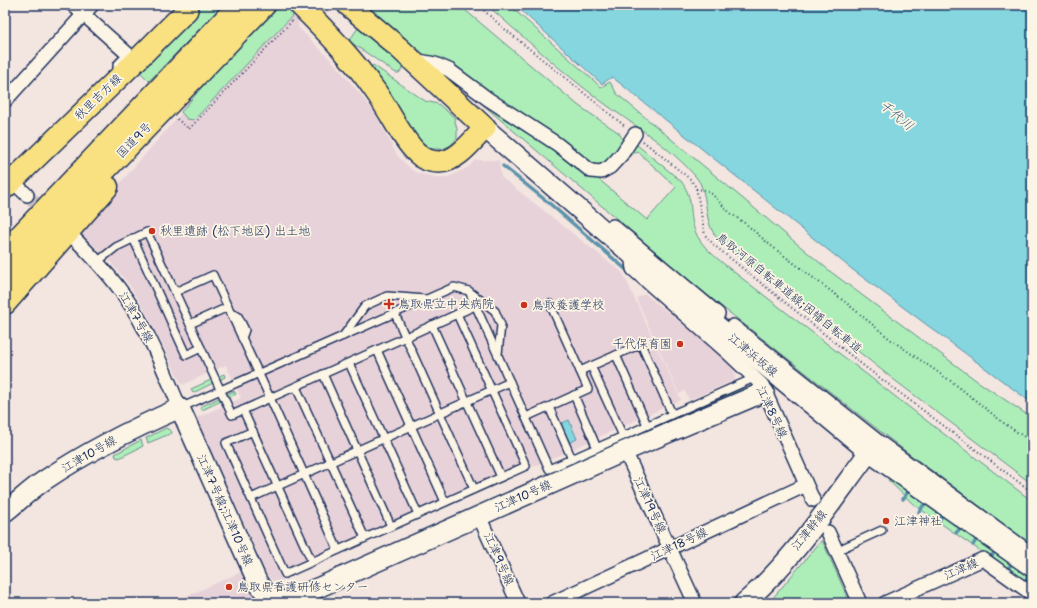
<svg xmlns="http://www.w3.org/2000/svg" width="1037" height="608" viewBox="0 0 1037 608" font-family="'Shantell Sans','Klee One',sans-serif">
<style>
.built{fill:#e8d2d9}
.green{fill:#adeeb8;stroke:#648e8b}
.water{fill:#85d6de;stroke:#5b93ab}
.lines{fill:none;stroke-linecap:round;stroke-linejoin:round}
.stream{stroke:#5b93ab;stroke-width:3.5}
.street-tunnel{stroke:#c8c1c6;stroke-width:13;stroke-dasharray:13 6;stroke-linecap:butt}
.lane-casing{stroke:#1b2f5e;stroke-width:10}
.street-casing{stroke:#1b2f5e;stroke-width:16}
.secondary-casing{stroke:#1b2f5e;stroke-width:22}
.primary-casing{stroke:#1b2f5e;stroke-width:24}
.highway-casing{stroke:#1b2f5e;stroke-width:25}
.path{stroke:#1b2f5e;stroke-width:2;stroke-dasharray:1 3;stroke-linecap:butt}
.lane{stroke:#fcf5e5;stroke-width:7}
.street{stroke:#fcf5e5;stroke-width:13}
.secondary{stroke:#fcf5e5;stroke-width:19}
.primary{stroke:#f9e181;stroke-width:21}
.highway{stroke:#f9e181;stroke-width:22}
.poi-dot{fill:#c8321e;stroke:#fcf5e5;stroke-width:1.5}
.labels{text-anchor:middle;stroke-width:3.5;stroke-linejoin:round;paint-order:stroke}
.street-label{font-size:12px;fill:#1b2f5e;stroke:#fcf5e5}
.poi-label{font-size:12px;fill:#1b2f5e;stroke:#fcf5e5;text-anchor:start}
.water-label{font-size:13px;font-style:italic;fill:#36597e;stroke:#fcf5e5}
</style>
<rect width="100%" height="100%" fill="#f3e5e0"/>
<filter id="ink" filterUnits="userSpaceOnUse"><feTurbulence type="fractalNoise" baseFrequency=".025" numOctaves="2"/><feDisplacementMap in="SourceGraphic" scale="8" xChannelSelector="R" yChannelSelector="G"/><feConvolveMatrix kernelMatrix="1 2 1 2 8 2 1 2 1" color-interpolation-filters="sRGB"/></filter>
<g filter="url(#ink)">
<g class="built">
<polygon points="280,5 286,5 299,19 298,27 335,64 374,111 397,155 411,169 417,173 436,177 448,177 459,172 470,166 475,160 499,160 501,177 623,273 681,400 277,582 269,579 196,418 241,398 226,365 182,385 151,322 131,287 107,258 78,231 170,126"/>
<polygon points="645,294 734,365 735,380 689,400 685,391 679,394 636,298"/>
<polygon points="243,571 258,603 172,603"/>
</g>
<g class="green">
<polygon points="198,5 223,5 149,81 140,72 145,68 141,63"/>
<polygon points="281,5 285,5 294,14 194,120 187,119 181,112 207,81"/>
<polygon points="364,5 459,5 579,106 619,133 623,140 620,150 600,169 434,56 425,55"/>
<path d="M487 5H509L601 87 610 82 617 94 831 272 977 381 1032 418V484L893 379 727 247C723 243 717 239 714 234 703 217 709 192 696 177 670 146 633 125 601 101 561 71 524 38 487 5Z"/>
<polygon points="360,25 401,63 402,69 399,73 396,73 349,41"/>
<polygon points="373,65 425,101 438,104 454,117 457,129 457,138 451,145 443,149 432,149 419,140 370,68"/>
<path d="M441 69 596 177 647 220 676 187 637 151 620 164 627 152 637 145 681 181C695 200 688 213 695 231 701 247 717 258 730 269L936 428 1032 501V545L904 450 698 288Z"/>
<polygon points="224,374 225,377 193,393 191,389"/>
<polygon points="745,387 746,390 487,505 486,502"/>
<polygon points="234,391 236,394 202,410 200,407"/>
<polygon points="166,428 171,431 172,433 148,443 146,438"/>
<polygon points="141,440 143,446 119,458 116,457 115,454"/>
<polygon points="894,478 1032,574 1032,587 913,504 888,480"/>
<polygon points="822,540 850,603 774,603 772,599"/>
</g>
<g class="water">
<polygon points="515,5 1027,5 1032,9 1032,403 853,270 612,77 602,84"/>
<polygon points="569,420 577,439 567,444 558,425"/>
</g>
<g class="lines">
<g class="stream">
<polyline points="503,166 549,203 630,273"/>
<polyline points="903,499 909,490"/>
<polyline points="919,512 925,503"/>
<polyline points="937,524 943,514"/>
<polyline points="956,533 961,527"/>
<polyline points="973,545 977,538"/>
<polyline points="991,557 995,551"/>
<polyline points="1008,569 1012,563"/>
<polyline points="1025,581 1030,574"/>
</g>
<polyline class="street-tunnel" points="27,195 49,215"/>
<g class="lane-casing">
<g id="lane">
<polyline points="133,238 186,355 201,348"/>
<polyline points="97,262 116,247 147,232 175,292"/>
<polyline points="470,292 495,311 501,325 498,354"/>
<polyline points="230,313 238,316 245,330 242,338"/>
<polyline points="395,314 474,489"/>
<polyline points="190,324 228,307"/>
<polyline points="432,325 501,477"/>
<polyline points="343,336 365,306 387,296 425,299"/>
<polyline points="377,350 445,502"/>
<polyline points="616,355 647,425"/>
<polyline points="349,363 418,514"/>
<polyline points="591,366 623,436"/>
<polyline points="580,371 641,344 672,414"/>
<polyline points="323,374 391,526"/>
<polyline points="296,387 365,538"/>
<polyline points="574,395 597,448"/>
<polyline points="549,407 572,459"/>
<polyline points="180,408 454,287 469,291 549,469 754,378"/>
<polyline points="243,410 312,562"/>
<polyline points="526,417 588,389 550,304"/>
<polyline points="253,431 226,443 285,574 526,466 457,314"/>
<polyline points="251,498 510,382"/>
<polyline points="338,550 270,398 213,275 175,292 232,415 281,393 475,306"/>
<polyline points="836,551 882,530"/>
</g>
</g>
<g class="street-casing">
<g id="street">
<polyline points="73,5 130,56 120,66"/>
<polyline points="414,60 435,64 449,70 488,99 557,144 591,171 601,172 610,167 622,154 635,134"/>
<polyline points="5,101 92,5"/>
<polyline points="8,177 27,195"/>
<polyline points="613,226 718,314"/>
<path d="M74 238C93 257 111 276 126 298 149 331 164 371 180 408"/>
<polyline points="631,254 633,269 726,351 762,385 813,500"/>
<polyline points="733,326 879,442 1032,554"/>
<polyline points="625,451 695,603"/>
<polyline points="479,516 518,603"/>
<polyline points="828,532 860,603"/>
<polyline points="552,603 806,485"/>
<polyline points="885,603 983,559 1032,594"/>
</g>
</g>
<g class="secondary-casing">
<g id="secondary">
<polyline points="485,128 631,254 869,452 1032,567"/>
<path d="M5 512C18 502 31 489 45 480 88 451 134 428 180 408L257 581C267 598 275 605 295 598L625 451 764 392"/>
<path d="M744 603C793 561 830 504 869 452"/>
</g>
</g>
<g class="primary-casing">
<g id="primary">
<path d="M300 5C328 33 354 60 376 92 389 110 402 139 417 153 423 159 431 162 439 162 457 162 473 140 485 128L398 47 348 5"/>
<polyline points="5,188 139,58 187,10 188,5"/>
</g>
</g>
<g class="highway-casing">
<g id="highway">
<polyline points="5,252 239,5"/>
<polyline points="5,277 69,207 264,5"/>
<polyline points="5,303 107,187"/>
</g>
</g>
<g class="path">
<polyline points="478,5 501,26 626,127"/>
<polyline points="177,119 189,129 293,20"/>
<polyline points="643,141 690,179 696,187 705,235 715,246 864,366 1032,492"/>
<polyline points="696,189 704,190 712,194 730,213 746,224 770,245 844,301 890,339 955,384 1005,424 1032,442"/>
</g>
<use href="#lane" class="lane"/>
<use href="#street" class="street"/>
<use href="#secondary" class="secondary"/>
<use href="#primary" class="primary"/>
<use href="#highway" class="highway"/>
</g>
</g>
<g class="poi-dot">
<circle cx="152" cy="231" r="4"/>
<path d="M387 298h4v4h4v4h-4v4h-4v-4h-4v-4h4z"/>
<circle cx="524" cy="305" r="4"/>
<circle cx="680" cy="344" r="4"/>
<circle cx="886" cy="521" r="4"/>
<circle cx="229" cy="587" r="4"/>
</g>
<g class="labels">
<g class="street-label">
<text transform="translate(98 97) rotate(-44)" y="4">秋里吉方線</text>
<text transform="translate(134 140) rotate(-46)" y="4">国道9号</text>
<text transform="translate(789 293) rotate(39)" y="4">鳥取河原自転車道線;因幡自転車道</text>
<text transform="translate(136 317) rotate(60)" y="4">江津7号線</text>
<text transform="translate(753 355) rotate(40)" y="4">江津浜坂線</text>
<text transform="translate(772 412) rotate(65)" y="4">江津8号線</text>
<text transform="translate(89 454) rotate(-30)" y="4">江津10号線</text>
<text transform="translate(523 496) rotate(-24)" y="4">江津10号線</text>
<text transform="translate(650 505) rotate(65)" y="4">江津19号線</text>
<text transform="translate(225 510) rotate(66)" y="4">江津7号線;江津10号線</text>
<text transform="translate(809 530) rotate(-51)" y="4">江津幹線</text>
<text transform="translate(679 544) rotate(-25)" y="4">江津18号線</text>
<text transform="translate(499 559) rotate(66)" y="4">江津9号線</text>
<text transform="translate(961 569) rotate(-23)" y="4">江津線</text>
</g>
<g class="poi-label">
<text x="160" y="235">秋里遺跡 (松下地区) 出土地</text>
<text x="398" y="308">鳥取県立中央病院</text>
<text x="532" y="309">鳥取養護学校</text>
<text x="672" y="348" text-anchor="end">千代保育園</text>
<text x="894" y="525">江津神社</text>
<text x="237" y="591">鳥取県看護研修センター</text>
</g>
<g class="water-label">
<text transform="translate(897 115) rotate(39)" y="5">千代川</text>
</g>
</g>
<rect width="1037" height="608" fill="none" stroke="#fcf5e5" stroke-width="20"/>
<rect x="10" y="10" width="1017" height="588" fill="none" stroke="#1b2f5e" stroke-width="1.5" filter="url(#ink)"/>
</svg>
